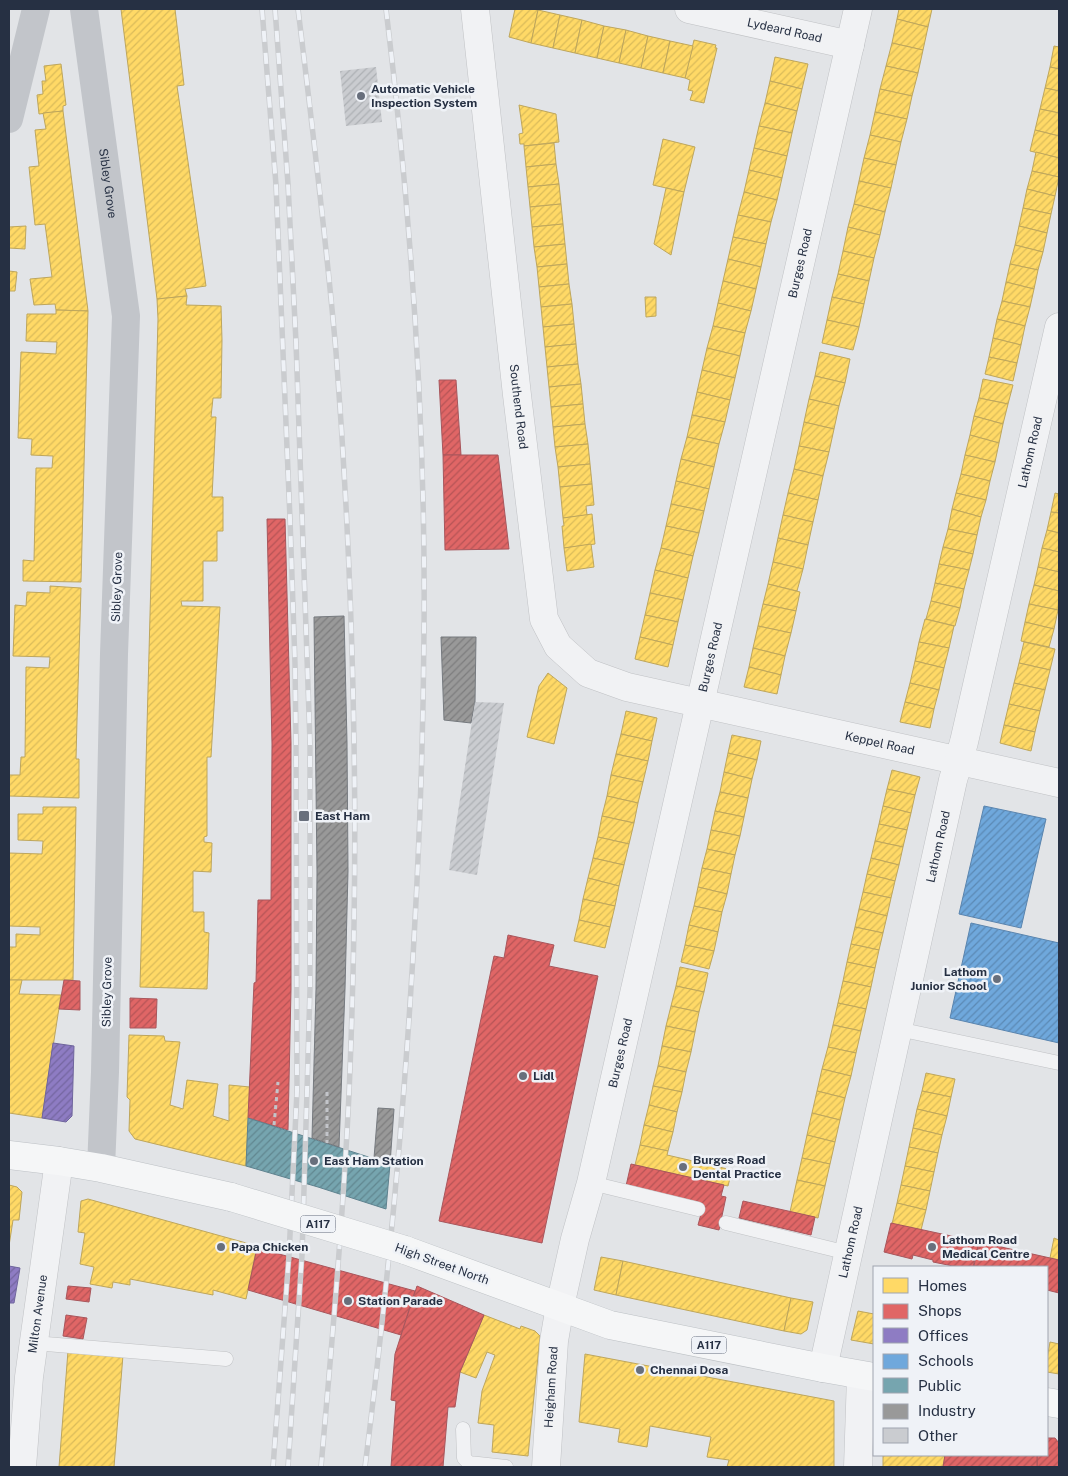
<svg xmlns="http://www.w3.org/2000/svg" width="1068" height="1476" viewBox="0 0 1068 1476" font-family="'Public Sans',sans-serif">
<style>
.homes{fill:url(#homes-hatch);stroke:#bea65c}
.shops{fill:url(#shops-hatch);stroke:#a8565c}
.offices{fill:url(#offices-hatch);stroke:#6f659d}
.schools{fill:url(#schools-hatch);stroke:#5984ae}
.public{fill:url(#public-hatch);stroke:#5e828f}
.industry{fill:url(#industry-hatch);stroke:#767a7f}
.building{fill:url(#building-hatch)}
.lines{fill:none;stroke-linecap:round;stroke-linejoin:round}
.service-casing{stroke:#c0c2c5;stroke-width:15}
.minor-casing{stroke:#c0c2c5;stroke-width:29}
.primary-casing{stroke:#bdc1c5;stroke-width:29}
.path{stroke:#c3c5ca;stroke-width:3;stroke-dasharray:4 4;stroke-linecap:butt}
.service{stroke:#f1f2f4;stroke-width:14}
.minor{stroke:#f1f2f4;stroke-width:28}
.secondary{stroke:#c2c5ca;stroke-width:28}
.primary{stroke:#f5f6f7;stroke-width:28}
.rail-casing{stroke:#cacccf;stroke-width:5.5}
.rail{stroke:#eff2f7;stroke-width:4;stroke-dasharray:11;stroke-linecap:butt}
.primary-bridge-casing{stroke:#bdc1c5;stroke-width:29;stroke-linecap:butt}
.primary-bridge{stroke:#f5f6f7;stroke-width:28}
.poi-dot{fill:#686f7c;stroke:#eff2f7;stroke-width:2}
.labels{text-anchor:middle;stroke-width:5;stroke-linejoin:round;paint-order:stroke}
.shield{fill:#eff2f7;stroke:#626a79;stroke-width:1}
.shield-label{font-size:11px;font-weight:bold;fill:#263043}
.street-label{font-size:12px;fill:#263043;stroke:#eff2f7}
.poi-label{font-size:12px;font-weight:bold;fill:#263043;stroke:#eff2f7;text-anchor:start}
</style>
<defs>
<pattern id="homes-hatch" width="6" height="6" patternUnits="userSpaceOnUse" patternTransform="scale(1.25)"><rect width="6" height="6" fill="#ffd966"/><path d="M-1 1l2-2M0 6l6-6M5 7l2-2" fill="none" stroke="#dabb5a"/></pattern>
<pattern id="shops-hatch" width="6" height="6" patternUnits="userSpaceOnUse" patternTransform="scale(1.25)"><rect width="6" height="6" fill="#e06666"/><path d="M-1 1l2-2M0 6l6-6M5 7l2-2" fill="none" stroke="#b55456"/></pattern>
<pattern id="offices-hatch" width="6" height="6" patternUnits="userSpaceOnUse" patternTransform="scale(1.25)"><rect width="6" height="6" fill="#8e7cc3"/><path d="M-1 1l2-2M0 6l6-6M5 7l2-2" fill="none" stroke="#7466a0"/></pattern>
<pattern id="schools-hatch" width="6" height="6" patternUnits="userSpaceOnUse" patternTransform="scale(1.25)"><rect width="6" height="6" fill="#6fa8dc"/><path d="M-1 1l2-2M0 6l6-6M5 7l2-2" fill="none" stroke="#5b89b4"/></pattern>
<pattern id="public-hatch" width="6" height="6" patternUnits="userSpaceOnUse" patternTransform="scale(1.25)"><rect width="6" height="6" fill="#76a5af"/><path d="M-1 1l2-2M0 6l6-6M5 7l2-2" fill="none" stroke="#618790"/></pattern>
<pattern id="industry-hatch" width="6" height="6" patternUnits="userSpaceOnUse" patternTransform="scale(1.25)"><rect width="6" height="6" fill="#999"/><path d="M-1 1l2-2M0 6l6-6M5 7l2-2" fill="none" stroke="#7d7d7e"/></pattern>
<pattern id="building-hatch" width="6" height="6" patternUnits="userSpaceOnUse" patternTransform="scale(1.25)"><rect width="6" height="6" fill="#caccd0"/><path d="M-1 1l2-2M0 6l6-6M5 7l2-2" fill="none" stroke="#adb0b4"/></pattern>
</defs>
<rect width="100%" height="100%" fill="#e2e4e7"/>
<g class="homes">
<polygon points="121,9 175,9 184,85 177,86 206,286 185,289 187,296 157,299"/>
<polygon points="515,9 532,9 538,10 531,43 509,37"/>
<polygon points="899,9 932,9 928,27 897,19"/>
<polygon points="538,10 560,15 553,48 531,43"/>
<polygon points="560,15 582,20 575,53 553,48"/>
<polygon points="897,19 928,27 923,50 892,43"/>
<polygon points="582,20 604,26 597,58 575,53"/>
<polygon points="604,26 626,30 619,63 597,58"/>
<polygon points="626,30 648,36 641,68 619,63"/>
<polygon points="648,36 670,41 663,73 641,68"/>
<polygon points="694,40 716,45 715,48 717,48 704,103 690,100 693,91 688,90 690,80 685,78"/>
<polygon points="670,41 693,46 685,78 663,73"/>
<polygon points="892,43 923,50 918,73 886,66"/>
<polygon points="1054,46 1059,47 1059,69 1050,67"/>
<polygon points="775,57 808,64 802,89 770,81"/>
<polygon points="61,64 66,105 63,106 63,111 39,114 37,95 43,94 42,81 46,81 44,66"/>
<polygon points="886,66 918,73 912,96 880,89"/>
<polygon points="1050,67 1059,69 1059,91 1045,88"/>
<polygon points="770,81 802,89 797,111 765,103"/>
<polygon points="1045,88 1059,91 1059,113 1040,109"/>
<polygon points="880,89 912,96 907,119 875,112"/>
<polygon points="765,103 797,111 792,133 759,126"/>
<polygon points="519,105 556,114 559,142 524,146 524,144 520,144 519,134 523,133"/>
<polygon points="1040,109 1059,113 1059,136 1035,130"/>
<polygon points="63,111 88,311 56,310 55,304 34,305 30,279 52,277 45,224 35,225 29,167 39,166 35,130 46,129 43,113"/>
<polygon points="875,112 907,119 901,142 870,135"/>
<polygon points="759,126 792,133 787,156 754,148"/>
<polygon points="1035,130 1059,136 1059,158 1030,151"/>
<polygon points="870,135 901,142 896,165 864,158"/>
<polygon points="663,139 695,147 684,192 653,185"/>
<polygon points="554,143 556,164 526,167 524,146"/>
<polygon points="754,148 787,156 782,178 749,170"/>
<polygon points="1036,152 1059,158 1059,177 1032,171"/>
<polygon points="864,158 896,165 891,188 859,181"/>
<polygon points="556,164 559,184 528,187 526,167"/>
<polygon points="749,170 782,178 777,200 744,192"/>
<polygon points="1032,171 1059,177 1055,196 1027,189"/>
<polygon points="859,181 891,188 885,212 854,204"/>
<polygon points="559,184 561,204 530,207 528,187"/>
<polygon points="666,188 684,192 671,255 654,244"/>
<polygon points="1027,189 1055,196 1051,214 1023,208"/>
<polygon points="744,192 777,200 771,222 738,215"/>
<polygon points="561,204 563,224 532,227 530,207"/>
<polygon points="854,204 885,212 880,235 848,227"/>
<polygon points="1023,208 1051,214 1047,233 1019,226"/>
<polygon points="738,215 771,222 766,244 733,237"/>
<polygon points="563,224 565,244 534,247 532,227"/>
<polygon points="26,226 25,249 9,248 9,227"/>
<polygon points="1019,226 1047,233 1043,252 1015,245"/>
<polygon points="848,227 880,235 874,258 843,251"/>
<polygon points="733,237 766,244 761,267 728,259"/>
<polygon points="565,244 567,264 537,267 534,247"/>
<polygon points="1015,245 1043,252 1038,270 1010,264"/>
<polygon points="843,251 874,258 869,281 838,274"/>
<polygon points="728,259 761,267 756,289 723,281"/>
<polygon points="567,264 569,284 539,287 537,267"/>
<polygon points="1010,264 1038,270 1034,289 1006,282"/>
<polygon points="9,271 17,272 15,291 9,291"/>
<polygon points="838,274 869,281 864,304 832,297"/>
<polygon points="723,281 756,289 751,311 718,303"/>
<polygon points="1006,282 1034,289 1030,307 1002,301"/>
<polygon points="569,284 572,304 541,307 539,287"/>
<polygon points="187,296 186,305 221,306 222,340 221,398 213,398 211,417 216,417 212,497 223,497 223,531 217,531 217,561 203,561 203,601 181,601 182,606 220,607 211,757 207,757 207,836 204,837 204,842 212,843 211,872 193,871 193,912 204,912 204,932 209,933 207,989 140,987 158,319 157,299"/>
<polygon points="645,297 656,297 656,316 646,317"/>
<polygon points="832,297 864,304 859,327 827,320"/>
<polygon points="1002,301 1030,307 1025,326 997,319"/>
<polygon points="718,303 751,311 745,333 713,326"/>
<polygon points="572,304 574,324 543,327 541,307"/>
<polygon points="56,310 88,311 81,582 23,581 23,560 34,561 36,468 52,468 53,456 31,455 32,439 18,438 21,352 56,354 57,342 26,341 27,314 56,314"/>
<polygon points="997,319 1025,326 1021,345 993,338"/>
<polygon points="827,320 859,327 853,350 822,343"/>
<polygon points="574,324 576,344 545,347 543,327"/>
<polygon points="713,326 745,333 740,356 707,348"/>
<polygon points="993,338 1021,345 1017,363 989,357"/>
<polygon points="576,344 578,364 547,367 545,347"/>
<polygon points="707,348 740,356 735,378 702,370"/>
<polygon points="820,352 850,359 845,383 815,376"/>
<polygon points="989,357 1017,363 1013,381 985,374"/>
<polygon points="578,364 581,384 549,387 547,367"/>
<polygon points="702,370 735,378 730,400 697,392"/>
<polygon points="815,376 845,383 839,406 809,399"/>
<polygon points="983,379 1013,385 1008,404 979,398"/>
<polygon points="581,384 583,404 551,407 549,387"/>
<polygon points="697,392 730,400 725,422 692,415"/>
<polygon points="979,398 1008,404 1003,424 974,416"/>
<polygon points="809,399 839,406 834,429 804,422"/>
<polygon points="583,404 585,424 553,427 551,407"/>
<polygon points="692,415 725,422 719,444 687,437"/>
<polygon points="974,416 1003,424 999,443 970,435"/>
<polygon points="804,422 834,429 829,452 799,446"/>
<polygon points="585,424 588,444 555,447 553,427"/>
<polygon points="970,435 999,443 995,462 965,455"/>
<polygon points="687,437 719,444 714,467 681,459"/>
<polygon points="588,444 590,464 558,467 555,447"/>
<polygon points="799,446 829,452 823,476 794,469"/>
<polygon points="965,455 995,462 990,481 961,474"/>
<polygon points="681,459 714,467 709,489 676,481"/>
<polygon points="590,464 592,484 560,487 558,467"/>
<polygon points="794,469 823,476 818,500 788,493"/>
<polygon points="961,474 990,481 986,500 956,493"/>
<polygon points="676,481 709,489 704,511 671,504"/>
<polygon points="592,484 594,505 586,506 587,515 563,518 560,487"/>
<polygon points="788,493 818,500 813,522 783,515"/>
<polygon points="956,493 986,500 981,517 952,509"/>
<polygon points="1055,493 1059,494 1059,513 1051,512"/>
<polygon points="671,504 704,511 699,533 666,526"/>
<polygon points="952,509 981,517 977,535 948,529"/>
<polygon points="1051,512 1059,513 1059,533 1047,530"/>
<polygon points="592,514 595,544 564,548 562,526 564,526 563,518"/>
<polygon points="783,515 813,522 808,545 778,538"/>
<polygon points="666,526 699,533 693,556 661,548"/>
<polygon points="948,529 977,535 973,554 943,547"/>
<polygon points="1047,530 1059,533 1059,552 1042,548"/>
<polygon points="778,538 808,545 803,569 773,562"/>
<polygon points="591,544 594,567 567,571 564,548"/>
<polygon points="943,547 973,554 969,570 939,564"/>
<polygon points="661,548 693,556 688,578 655,570"/>
<polygon points="1042,548 1059,552 1059,572 1038,567"/>
<polygon points="773,562 803,569 797,591 768,584"/>
<polygon points="939,564 969,570 964,589 935,583"/>
<polygon points="1038,567 1059,572 1059,591 1034,585"/>
<polygon points="655,570 688,578 683,600 650,593"/>
<polygon points="935,583 964,589 960,608 931,601"/>
<polygon points="768,584 800,592 796,611 763,604"/>
<polygon points="1034,585 1059,591 1058,610 1029,604"/>
<polygon points="50,586 81,588 77,720 76,759 79,759 79,798 9,796 9,775 20,775 21,757 25,757 26,667 49,668 50,657 13,656 15,605 26,606 27,592 50,593"/>
<polygon points="650,593 683,600 678,622 645,615"/>
<polygon points="931,601 960,608 955,626 926,619"/>
<polygon points="763,604 796,611 791,633 758,626"/>
<polygon points="1029,604 1058,610 1054,629 1025,622"/>
<polygon points="645,615 678,622 673,645 640,637"/>
<polygon points="925,619 954,626 949,648 919,642"/>
<polygon points="1025,622 1054,629 1049,647 1021,641"/>
<polygon points="758,626 791,633 785,656 753,648"/>
<polygon points="640,637 673,645 668,667 635,659"/>
<polygon points="919,642 949,648 944,668 915,661"/>
<polygon points="1024,642 1055,649 1050,670 1019,663"/>
<polygon points="753,648 785,656 781,675 749,667"/>
<polygon points="915,661 944,668 939,690 910,683"/>
<polygon points="1019,663 1050,670 1045,690 1014,683"/>
<polygon points="749,667 781,675 777,694 744,687"/>
<polygon points="548,673 567,688 554,744 527,737 539,686"/>
<polygon points="910,683 939,690 934,709 905,702"/>
<polygon points="1014,683 1045,690 1040,711 1009,704"/>
<polygon points="905,702 934,709 930,728 900,722"/>
<polygon points="1009,704 1040,711 1035,732 1004,725"/>
<polygon points="626,711 657,718 652,741 621,734"/>
<polygon points="1004,725 1035,732 1031,751 1000,743"/>
<polygon points="621,734 652,741 648,761 616,754"/>
<polygon points="732,735 761,741 757,760 728,753"/>
<polygon points="728,753 757,760 752,779 724,772"/>
<polygon points="616,754 648,761 643,782 611,775"/>
<polygon points="892,770 920,777 915,795 887,789"/>
<polygon points="724,772 752,779 748,798 720,792"/>
<polygon points="611,775 643,782 638,803 607,796"/>
<polygon points="887,789 915,795 911,813 883,806"/>
<polygon points="720,792 748,798 744,817 715,811"/>
<polygon points="607,796 638,803 634,823 602,816"/>
<polygon points="883,806 911,813 907,830 879,824"/>
<polygon points="43,807 76,807 73,980 9,980 9,947 16,947 16,934 40,935 40,927 9,926 9,853 42,854 43,841 18,840 18,814 43,814"/>
<polygon points="715,811 744,817 740,836 711,830"/>
<polygon points="602,816 634,823 629,844 598,837"/>
<polygon points="879,824 907,830 903,847 875,841"/>
<polygon points="711,830 740,836 735,855 707,849"/>
<polygon points="598,837 629,844 624,865 593,858"/>
<polygon points="875,841 903,847 899,865 871,858"/>
<polygon points="707,849 735,855 731,874 702,868"/>
<polygon points="593,858 624,865 619,886 588,878"/>
<polygon points="871,858 899,865 895,881 867,874"/>
<polygon points="702,868 731,874 727,894 698,887"/>
<polygon points="867,874 895,881 891,898 863,892"/>
<polygon points="588,878 619,886 615,906 583,899"/>
<polygon points="698,887 727,894 722,912 694,906"/>
<polygon points="863,892 891,898 887,916 859,909"/>
<polygon points="583,899 615,906 610,927 579,920"/>
<polygon points="694,906 722,912 718,932 689,925"/>
<polygon points="859,909 887,916 883,933 855,927"/>
<polygon points="579,920 610,927 605,948 574,941"/>
<polygon points="689,925 718,932 714,951 685,945"/>
<polygon points="855,927 883,933 879,950 851,944"/>
<polygon points="851,944 879,950 875,968 847,962"/>
<polygon points="685,945 714,951 709,969 681,962"/>
<polygon points="847,962 875,968 871,987 843,981"/>
<polygon points="680,967 708,973 704,992 676,986"/>
<polygon points="9,980 22,980 19,994 61,995 42,1118 9,1113"/>
<polygon points="843,981 871,987 866,1009 838,1003"/>
<polygon points="676,986 704,992 699,1012 671,1006"/>
<polygon points="838,1003 866,1009 861,1031 833,1025"/>
<polygon points="671,1006 699,1012 695,1032 666,1026"/>
<polygon points="833,1025 861,1031 856,1053 828,1047"/>
<polygon points="666,1026 695,1032 691,1052 662,1046"/>
<polygon points="129,1035 164,1036 165,1041 180,1042 170,1105 183,1109 187,1080 218,1084 213,1116 229,1121 229,1085 250,1087 246,1166 135,1139 129,1131 130,1100 127,1097"/>
<polygon points="662,1046 691,1052 686,1072 658,1066"/>
<polygon points="828,1047 856,1053 851,1076 822,1069"/>
<polygon points="658,1066 686,1072 682,1092 653,1086"/>
<polygon points="822,1069 851,1076 845,1098 817,1091"/>
<polygon points="926,1073 955,1079 951,1097 922,1091"/>
<polygon points="653,1086 682,1092 677,1112 649,1105"/>
<polygon points="817,1091 845,1098 840,1120 812,1113"/>
<polygon points="922,1091 951,1097 947,1116 917,1109"/>
<polygon points="649,1105 677,1112 673,1132 644,1125"/>
<polygon points="917,1109 947,1116 942,1135 913,1128"/>
<polygon points="812,1113 840,1120 835,1142 807,1135"/>
<polygon points="644,1125 673,1132 668,1151 640,1145"/>
<polygon points="913,1128 942,1135 938,1153 909,1147"/>
<polygon points="807,1135 835,1142 830,1164 802,1158"/>
<polygon points="640,1145 668,1151 667,1155 732,1170 728,1186 635,1165"/>
<polygon points="909,1147 938,1153 934,1172 905,1166"/>
<polygon points="802,1158 830,1164 825,1186 797,1180"/>
<polygon points="905,1166 934,1172 930,1191 901,1185"/>
<polygon points="797,1180 825,1186 818,1218 790,1212"/>
<polygon points="9,1185 17,1187 22,1192 19,1220 13,1220 9,1246"/>
<polygon points="901,1185 930,1191 926,1210 897,1203"/>
<polygon points="88,1199 257,1246 246,1299 213,1290 213,1295 130,1279 130,1285 113,1282 112,1288 90,1284 94,1267 80,1264 85,1233 78,1232 81,1201"/>
<polygon points="897,1203 926,1210 921,1230 892,1224"/>
<polygon points="1054,1238 1059,1240 1059,1260 1050,1258"/>
<polygon points="601,1257 623,1261 616,1295 594,1290"/>
<polygon points="623,1261 791,1298 784,1331 616,1295"/>
<polygon points="791,1298 813,1302 807,1330 801,1334 784,1331"/>
<polygon points="858,1311 874,1314 874,1344 851,1340"/>
<polygon points="484,1315 520,1329 521,1326 535,1331 540,1336 528,1456 492,1452 494,1425 478,1423 482,1391 495,1355 487,1352 476,1378 460,1372"/>
<polygon points="1050,1342 1059,1344 1059,1374 1047,1372 1047,1359"/>
<polygon points="68,1351 123,1355 114,1467 59,1467"/>
<polygon points="585,1354 834,1401 834,1467 727,1467 729,1460 707,1457 711,1437 650,1426 647,1447 618,1442 620,1429 579,1422"/>
<polygon points="883,1455 945,1455 943,1467 883,1467"/>
</g>
<g class="shops">
<polygon points="439,380 456,380 461,455 443,455"/>
<polygon points="443,455 498,455 509,549 445,550"/>
<polygon points="267,519 285,519 291,743 291,989 288,1130 248,1118 254,983 256,982 258,900 271,900 272,744"/>
<polygon points="508,935 554,945 549,966 598,976 542,1243 439,1221 494,956 504,958"/>
<polygon points="64,980 80,981 80,1010 59,1009"/>
<polygon points="130,998 157,999 156,1028 130,1028"/>
<polygon points="631,1164 724,1185 721,1196 726,1197 719,1230 698,1225 701,1214 626,1186"/>
<polygon points="743,1201 815,1217 811,1235 739,1218"/>
<polygon points="891,1223 979,1242 973,1267 958,1267 933,1262 933,1260 913,1255 912,1259 884,1252"/>
<polygon points="979,1242 1059,1260 1059,1293 1047,1290 1047,1267 981,1267 974,1266"/>
<polygon points="257,1248 415,1291 401,1335 248,1290"/>
<polygon points="68,1286 91,1288 89,1302 66,1299"/>
<polygon points="417,1286 484,1315 460,1372 455,1407 448,1407 443,1467 391,1467 396,1401 391,1400 395,1354"/>
<polygon points="66,1315 87,1318 83,1339 63,1336"/>
<polygon points="1047,1438 1055,1438 1059,1443 1059,1467 1037,1467 1037,1455 1047,1455"/>
<polygon points="945,1455 1037,1455 1037,1467 943,1467"/>
</g>
<g class="offices">
<polygon points="53,1043 74,1046 72,1116 66,1122 42,1118"/>
<polygon points="9,1266 20,1268 14,1303 9,1303"/>
</g>
<g class="schools">
<polygon points="984,806 1046,819 1021,928 959,914"/>
<polygon points="971,923 1059,943 1059,1043 950,1018"/>
</g>
<polygon class="public" points="248,1118 390,1164 386,1209 318,1187 246,1166"/>
<g class="industry">
<polygon points="344,616 347,742 348,871 345,989 339,1147 312,1138 316,989 317,873 314,617"/>
<polygon points="441,637 476,637 475,702 471,723 444,720"/>
<polygon points="378,1108 394,1109 390,1164 374,1158"/>
</g>
<g class="building">
<polygon points="376,67 382,122 346,126 340,71"/>
<polygon points="475,702 504,703 477,875 449,870"/>
</g>
<g class="lines">
<g class="service-casing">
<g id="service">
<polyline points="898,1029 1059,1063"/>
<polyline points="591,1183 698,1209"/>
<polyline points="726,1223 848,1253"/>
<polyline points="34,1343 226,1359"/>
<polyline points="463,1429 464,1458 469,1463 506,1467"/>
</g>
</g>
<g class="minor-casing">
<g id="minor">
<path id="s1" d="M475 9 517 395 544 619 558 646 588 673 627 687 1059 783"/>
<path id="s2" d="M689 9 850 45"/>
<path id="s3" d="M823 1368 953 780 964 742 1059 327"/>
<path id="s4" d="M22 1467 29 1377 59 1161"/>
<path id="s5" d="M546 1467 554 1341 560 1306 575 1239 591 1183 858 9"/>
<polyline points="858,1467 861,1376"/>
</g>
</g>
<g class="primary-casing">
<g id="primary">
<polyline points="9,1155 59,1161 101,1168 231,1197"/>
<polyline points="405,1250 610,1325 823,1368 874,1377"/>
<polyline points="1047,1402 1059,1404"/>
</g>
</g>
<g class="path">
<polyline points="327,1092 327,1143"/>
<polyline points="274,1125 278,1082"/>
</g>
<use href="#service" class="service"/>
<use href="#minor" class="minor"/>
<g class="secondary">
<path id="s6" d="M84 9 126 316 114 654 105 1072 101 1168"/>
<polyline points="9,119 36,9"/>
</g>
<use href="#primary" class="primary"/>
<g class="rail-casing">
<g id="rail">
<polyline points="262,9 276,185 290,519 295,664 296,743 297,1091 289,1255 273,1467"/>
<polyline points="275,9 288,184 296,342 310,743 310,989 307,1091 302,1255 288,1467"/>
<path d="M298 9C312 123 326 237 336 352 346 481 352 611 354 741 356 858 354 976 349 1094 343 1218 332 1343 321 1467"/>
<path d="M365 1467C400 1190 422 911 424 632 426 424 411 215 386 9"/>
</g>
</g>
<use href="#rail" class="rail"/>
<g class="primary-bridge-casing">
<polyline id="primary-bridge" points="231,1197 405,1250"/>
</g>
<use href="#primary-bridge" class="primary-bridge"/>
</g>
<g class="poi-dot">
<circle cx="361" cy="96" r="5"/>
<rect x="298" y="810" width="12" height="12" rx="2.5"/>
<circle cx="997" cy="979" r="5"/>
<circle cx="523" cy="1076" r="5"/>
<circle cx="314" cy="1161" r="5"/>
<circle cx="683" cy="1167" r="5"/>
<circle cx="221" cy="1247" r="5"/>
<circle cx="932" cy="1247" r="5"/>
<circle cx="348" cy="1301" r="5"/>
<circle cx="640" cy="1370" r="5"/>
</g>
<g class="labels">
<g class="shield">
<rect x="300.5" y="1215.5" width="35" height="17" rx="4"/>
<rect x="691.5" y="1336.5" width="35" height="17" rx="4"/>
</g>
<g class="shield-label">
<text x="318" y="1228">A117</text>
<text x="709" y="1349">A117</text>
</g>
<g class="street-label">
<text dy="4" stroke="none"><textPath href="#s2" startOffset="98">Lydeard Road</textPath></text>
<text dy="4" stroke="none"><textPath href="#s6" startOffset="176">Sibley Grove</textPath></text>
<text dy="4" stroke="none"><textPath href="#s5" startOffset="1232">Burges Road</textPath></text>
<text dy="4" stroke="none"><textPath href="#s1" startOffset="400">Southend Road</textPath></text>
<text dy="4" stroke="none"><textPath href="#s3" startOffset="939">Lathom Road</textPath></text>
<text transform="translate(117 587) rotate(-88)" y="4">Sibley Grove</text>
<text dy="4" stroke="none"><textPath href="#s5" startOffset="828">Burges Road</textPath></text>
<text dy="4" stroke="none"><textPath href="#s1" startOffset="985">Keppel Road</textPath></text>
<text dy="4" stroke="none"><textPath href="#s3" startOffset="534">Lathom Road</textPath></text>
<text transform="translate(107 992) rotate(-89)" y="4">Sibley Grove</text>
<text dy="4" stroke="none"><textPath href="#s5" startOffset="422">Burges Road</textPath></text>
<text dy="4" stroke="none"><textPath href="#s3" startOffset="129">Lathom Road</textPath></text>
<text transform="translate(442 1264) rotate(20)" y="4">High Street North</text>
<text dy="4" stroke="none"><textPath href="#s4" startOffset="154">Milton Avenue</textPath></text>
<text dy="4" stroke="none"><textPath href="#s5" startOffset="80">Heigham Road</textPath></text>
</g>
<g class="poi-label">
<text x="371" y="93">Automatic Vehicle<tspan x="371" dy="14">Inspection System</tspan></text>
<text x="315" y="820">East Ham</text>
<text x="987" y="976" text-anchor="end">Lathom<tspan x="987" dy="14">Junior School</tspan></text>
<text x="533" y="1080">Lidl</text>
<text x="693" y="1164">Burges Road<tspan x="693" dy="14">Dental Practice</tspan></text>
<text x="324" y="1165">East Ham Station</text>
<text x="942" y="1244">Lathom Road<tspan x="942" dy="14">Medical Centre</tspan></text>
<text x="231" y="1251">Papa Chicken</text>
<text x="358" y="1305">Station Parade</text>
<text x="650" y="1374">Chennai Dosa</text>
</g>
</g>
<rect width="1068" height="1476" fill="none" stroke="#263043" stroke-width="20"/>
<rect x="873" y="1266" width="175" height="190" fill="#eff2f7" stroke="#9fa4af"/>
<rect x="883" y="1278" width="25" height="15" fill="#ffd966" stroke="#9fa4af"/>
<text x="918" y="1291" font-size="15" fill="#263043">Homes</text>
<rect x="883" y="1304" width="25" height="15" fill="#e06666" stroke="#9fa4af"/>
<text x="918" y="1316" font-size="15" fill="#263043">Shops</text>
<rect x="883" y="1328" width="25" height="15" fill="#8e7cc3" stroke="#9fa4af"/>
<text x="918" y="1341" font-size="15" fill="#263043">Offices</text>
<rect x="883" y="1354" width="25" height="15" fill="#6fa8dc" stroke="#9fa4af"/>
<text x="918" y="1366" font-size="15" fill="#263043">Schools</text>
<rect x="883" y="1378" width="25" height="15" fill="#76a5af" stroke="#9fa4af"/>
<text x="918" y="1391" font-size="15" fill="#263043">Public</text>
<rect x="883" y="1404" width="25" height="15" fill="#999999" stroke="#9fa4af"/>
<text x="918" y="1416" font-size="15" fill="#263043">Industry</text>
<rect x="883" y="1428" width="25" height="15" fill="#caccd0" stroke="#9fa4af"/>
<text x="918" y="1441" font-size="15" fill="#263043">Other</text>
</svg>
